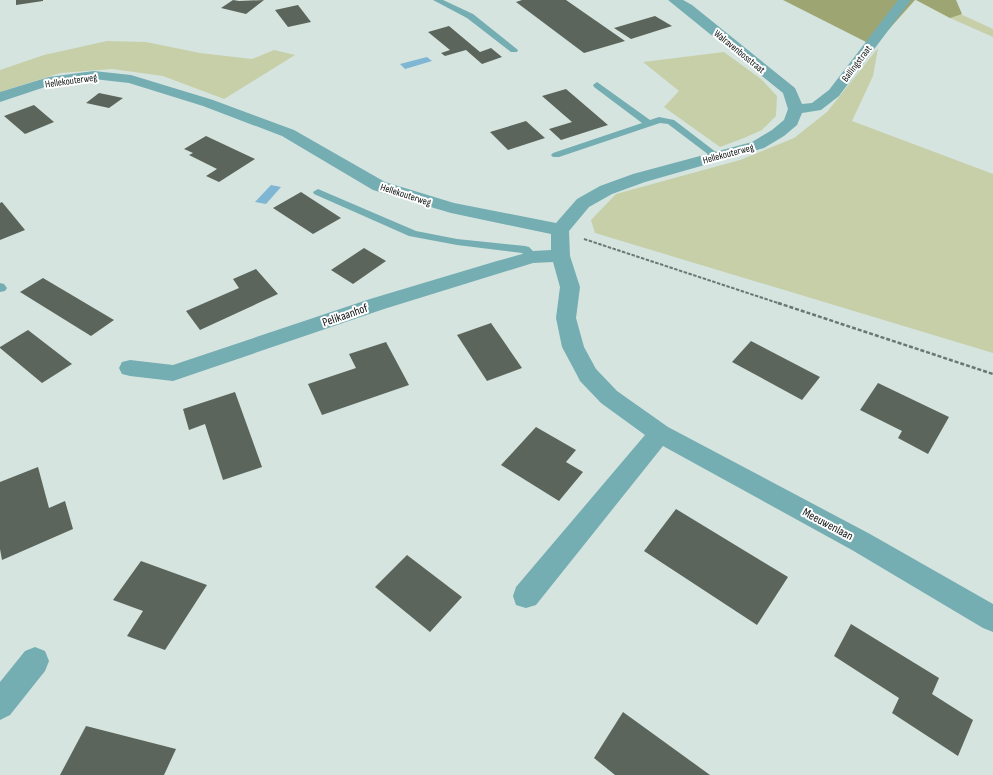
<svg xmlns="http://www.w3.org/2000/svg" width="993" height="775" viewBox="0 0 993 775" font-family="'Sofia Sans Condensed',sans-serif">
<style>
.green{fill:#c7cfa8}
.forest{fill:#9da672}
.water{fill:#7eb6d3}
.building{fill:#5c655c}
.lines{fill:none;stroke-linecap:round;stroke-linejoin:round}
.path-far1{stroke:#6c7673;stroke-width:2;stroke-dasharray:3.5 1.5;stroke-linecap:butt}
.path{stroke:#6c7673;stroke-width:2.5;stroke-dasharray:4 2;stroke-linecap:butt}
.lane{fill:#74adb2;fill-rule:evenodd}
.street{fill:#74adb2;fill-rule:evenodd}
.labels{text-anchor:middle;stroke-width:4;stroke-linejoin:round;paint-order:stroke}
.far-street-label{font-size:10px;fill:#0e1312;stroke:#fff}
.street-label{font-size:12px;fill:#0e1312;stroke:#fff}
</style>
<rect width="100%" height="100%" fill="#d5e4df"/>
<g class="green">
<polygon points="916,0 930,0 993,29 993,37 950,18"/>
<polygon points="107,41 146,42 200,53 252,59 274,50 295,55 224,99 163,76 112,69 60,73 0,92 0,70 44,55"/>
<polygon points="878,48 873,76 852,121 993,174 993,353 595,233 591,220 616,194 740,160 794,138 827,112"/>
<polygon points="724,52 761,79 777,96 776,116 762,130 744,138 720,147 664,107 679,91 643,62"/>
</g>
<g class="forest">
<polygon points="783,0 915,0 874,46"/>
<polygon points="916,0 956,0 962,14 950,18"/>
</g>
<g class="water">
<polygon points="427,57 432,61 405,69 400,64"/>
<polygon points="271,185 281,187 266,204 255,202"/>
</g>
<g class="building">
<polygon points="16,0 43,0 43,1 16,5"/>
<polygon points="233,0 239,1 264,0 246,14 221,8"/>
<polygon points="522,0 566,0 625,41 584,53 516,2"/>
<polygon points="298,5 311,22 288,27 275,10"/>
<polygon points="655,16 672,26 631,39 614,28"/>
<polygon points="449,26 480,52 491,48 502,57 482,64 466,50 445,56 441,53 450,50 428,32"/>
<polygon points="566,89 608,125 561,140 549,129 572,122 542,96"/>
<polygon points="99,93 123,98 109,108 86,103"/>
<polygon points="34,105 54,122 25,134 4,116"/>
<polygon points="526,121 545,138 508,150 490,132"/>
<polygon points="206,136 255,159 219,182 206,176 217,169 189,155 193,153 184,149"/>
<polygon points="301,192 341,218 313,234 273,208"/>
<polygon points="2,202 25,230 0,240 0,203"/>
<polygon points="364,248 386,261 353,284 331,270"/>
<polygon points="256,269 278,294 200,330 186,311 239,288 233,279"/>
<polygon points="43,278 114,320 91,336 20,292"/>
<polygon points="491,323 522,368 487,381 457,335"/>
<polygon points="28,330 72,364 42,383 0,348 0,347"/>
<polygon points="751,341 820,377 802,400 732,362"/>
<polygon points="386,342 409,385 322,415 308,384 356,368 349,354"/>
<polygon points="878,383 949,417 928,454 898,438 902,431 860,410"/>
<polygon points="235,392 262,467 223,480 205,424 189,430 183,409"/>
<polygon points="536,427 576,450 566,462 583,472 559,501 501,465"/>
<polygon points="38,467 49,508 65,501 73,529 2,560 0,549 0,482"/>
<polygon points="676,509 788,577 757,625 644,551"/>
<polygon points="407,555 462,597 430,632 375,587"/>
<polygon points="141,561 207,585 165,650 127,636 143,611 113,600"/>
<polygon points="851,624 939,678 932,694 973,720 958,756 892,713 899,698 834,656"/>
<polygon points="623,712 710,775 615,775 594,758"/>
<polygon points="86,726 176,749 164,775 60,775"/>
</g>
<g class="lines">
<polyline class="path-far1" points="584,239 781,304"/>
<polyline class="path" points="778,303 993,374"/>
<g class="lane">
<polygon points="433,0 443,0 473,14 518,50 517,52 511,52 467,18"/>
<polygon points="597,82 650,120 659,117 674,120 721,156 719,158 713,158 668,124 660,123 559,157 553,157 551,155 553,153 642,123 594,87 593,85"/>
<path d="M318 189 416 231 457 239 525 246 529 247 539 257 537 260C530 261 527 258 522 253L457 245 409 236 314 194 313 192Z"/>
<polygon points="0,283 4,284 7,288 5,291 0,292"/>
</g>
<g class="street">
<polygon points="668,0 683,0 692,5 795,88 802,104 812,103 829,90 898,0 911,0 839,96 821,110 802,113 797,125 784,136 764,148 645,182 612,194 589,207 569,231 570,256 580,287 576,318 584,347 596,369 617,391 668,427 870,534 993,604 993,632 983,628 852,550 663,446 536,605 526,608 516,605 513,596 516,587 645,435 601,403 580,381 577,375 562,347 556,318 560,287 553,262 533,263 384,309 173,381 130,376 122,374 119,368 122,362 130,360 173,365 370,299 497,261 533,251 551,250 551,234 451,213 373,190 282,136 203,106 129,83 94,79 51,85 0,102 0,92 49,77 94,71 131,75 213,100 294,130 385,182 454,203 556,223 577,199 600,186 633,174 752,142 772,130 784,120 788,109 783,93"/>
<polygon points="35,647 45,651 49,661 45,671 10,715 0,720 0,682 25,651"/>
</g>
</g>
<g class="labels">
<g class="far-street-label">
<text transform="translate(740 51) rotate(39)" y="4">Walravenbosstraat</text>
<text transform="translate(856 63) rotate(-53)" y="4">Ballingstraat</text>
<text transform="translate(71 80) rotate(-8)" y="4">Hellekouterweg</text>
<text transform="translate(728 153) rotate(-15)" y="4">Hellekouterweg</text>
<text transform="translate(406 194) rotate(18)" y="4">Hellekouterweg</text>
</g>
<g class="street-label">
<text transform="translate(345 315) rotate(-19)" y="4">Pelikaanhof</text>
<text transform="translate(828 524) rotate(28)" y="4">Meeuwenlaan</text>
</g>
</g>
</svg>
